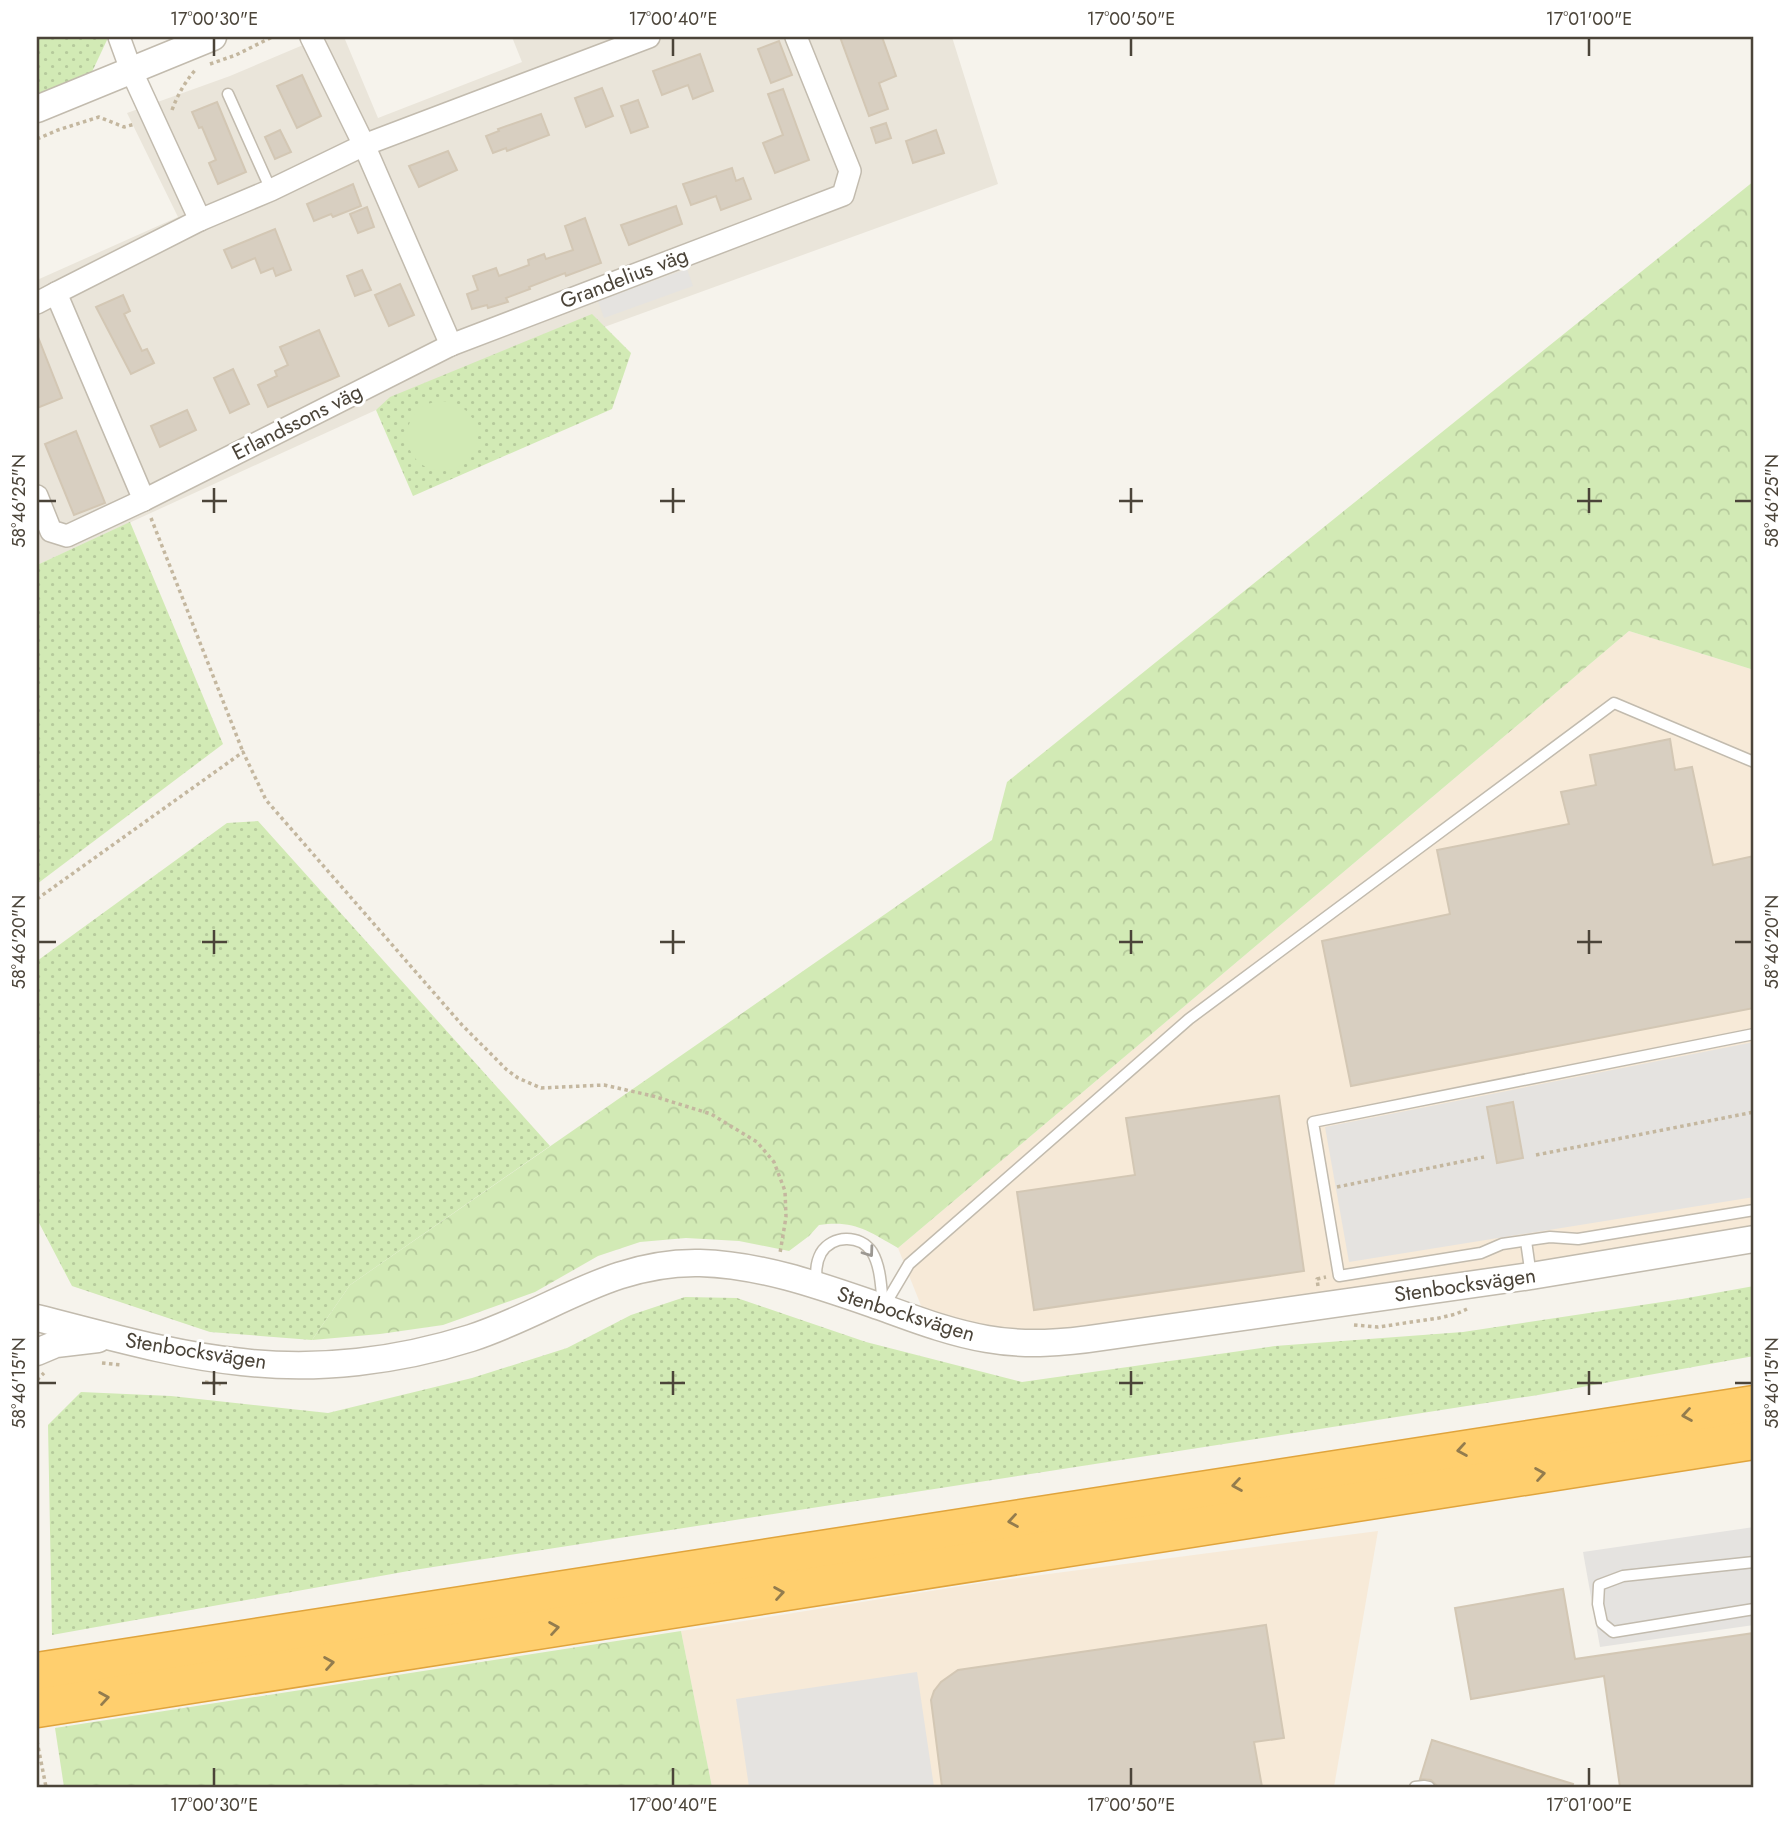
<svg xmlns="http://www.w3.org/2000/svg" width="1791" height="1824" viewBox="0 0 1791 1824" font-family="Jost,sans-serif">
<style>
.residential{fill:#eae5da}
.commercial{fill:#f7ead8}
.grass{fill:url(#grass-dots)}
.forest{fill:url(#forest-crowns)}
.park{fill:#d2eab5}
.parking{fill:#e5e3e0}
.building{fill:#d8cfc1;stroke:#d3c7b4;stroke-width:2}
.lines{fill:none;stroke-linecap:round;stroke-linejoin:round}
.service-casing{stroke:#c2bbae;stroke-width:13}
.minor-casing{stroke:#c2bbae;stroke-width:24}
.tertiary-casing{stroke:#c2bbae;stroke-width:29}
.motorway-casing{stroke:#e0a43c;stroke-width:41}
.path{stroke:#c4b79f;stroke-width:3.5;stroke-dasharray:3.5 3.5;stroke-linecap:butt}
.service{stroke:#fff;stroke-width:10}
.minor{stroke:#fff;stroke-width:21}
.tertiary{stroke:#fff;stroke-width:26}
.motorway{stroke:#ffcf6e;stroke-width:38}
.oneway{stroke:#9c9892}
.oneway2{stroke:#937c4e}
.ticks{fill:none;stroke:#4b4439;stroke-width:2.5}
.labels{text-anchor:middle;stroke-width:6;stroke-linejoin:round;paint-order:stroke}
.street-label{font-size:21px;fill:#4b4439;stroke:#fff}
.neatline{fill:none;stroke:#4b4439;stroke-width:2.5}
.ticks-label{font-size:18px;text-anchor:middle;fill:#4b4439}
</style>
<defs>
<pattern id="grass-dots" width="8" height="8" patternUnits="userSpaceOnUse" patternTransform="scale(1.75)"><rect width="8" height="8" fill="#d2eab5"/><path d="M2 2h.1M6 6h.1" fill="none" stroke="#b6ca9c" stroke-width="1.8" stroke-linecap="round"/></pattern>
<pattern id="forest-crowns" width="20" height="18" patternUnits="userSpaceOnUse" patternTransform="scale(1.75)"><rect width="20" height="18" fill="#d2eab5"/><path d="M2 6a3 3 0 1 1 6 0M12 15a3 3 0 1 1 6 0" fill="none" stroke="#b6ca9c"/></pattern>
</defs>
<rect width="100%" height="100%" fill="#f6f3ec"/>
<polygon class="residential" points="322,37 344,37 378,118 522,62 512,37 952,37 998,184 376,410 37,565 37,280 178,217 127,113 230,76"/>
<g class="commercial">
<polygon points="1629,631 1754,670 1754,1227 1559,1259 1075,1331 1027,1332 967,1323 922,1308 898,1248"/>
<polygon points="1378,1531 1334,1787 712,1787 681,1631 987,1582"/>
</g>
<g class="grass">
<polygon points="37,37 107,37 107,40 91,74 37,96"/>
<polygon points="592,314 631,353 612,409 413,496 376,410 390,397"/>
<polygon points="130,522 223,744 37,884 37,565"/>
<polygon points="258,821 550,1146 350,1285 312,1340 210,1332 72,1286 37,1219 37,961 227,823"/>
<polygon points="1754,1286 1754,1356 1538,1395 414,1570 52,1635 48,1425 81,1392 171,1396 328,1413 472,1378 567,1348 631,1315 685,1297 737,1298 866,1342 1022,1382 1275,1346 1463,1332 1682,1299"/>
</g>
<g class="forest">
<path d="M1754 181V670L1629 631 898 1248C868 1231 855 1220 819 1225L809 1236 789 1251 739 1241 686 1238 640 1242 598 1256 535 1292 443 1325 380 1334 312 1340 350 1285 992 840 1007 782Z"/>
<polygon points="681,1631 712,1787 64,1787 55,1728"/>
</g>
<circle class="park" cx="442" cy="436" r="35"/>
<g class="parking">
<polygon points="687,269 693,286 604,318 598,301"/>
<polygon points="1754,1042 1754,1197 1349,1262 1325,1127"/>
<polygon points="1754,1527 1754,1625 1600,1647 1583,1552"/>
<polygon points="917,1672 934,1787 749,1787 736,1699"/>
</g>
<g class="building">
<polygon points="840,37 882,37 896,76 879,83 888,109 869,116"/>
<polygon points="779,41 792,75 771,83 758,49"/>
<polygon points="700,54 713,91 693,99 688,85 662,95 653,71"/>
<polygon points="302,75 321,116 297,128 277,86"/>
<polygon points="602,88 613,116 586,127 575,98"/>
<polygon points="783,89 809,160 775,173 763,143 783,135 768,94"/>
<polygon points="638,100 648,127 631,133 621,106"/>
<polygon points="217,102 246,172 218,184 209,163 216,160 202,127 199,128 192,112"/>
<polygon points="541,114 549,135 507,151 506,148 493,153 486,136 499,131 498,129"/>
<polygon points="886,123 891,138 876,143 871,128"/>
<polygon points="280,130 291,152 275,159 265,137"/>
<polygon points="936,130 944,153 913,163 906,141"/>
<polygon points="448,151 457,170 419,187 409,166"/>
<polygon points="732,168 736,181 743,178 751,199 721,210 716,196 691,205 683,184"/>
<polygon points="353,184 361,206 333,217 331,214 314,221 307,204"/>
<polygon points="676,206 682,224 629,245 621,225"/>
<polygon points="367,207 374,227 358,233 350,214"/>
<polygon points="585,218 601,263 566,276 565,273 529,287 530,289 506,298 508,302 488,308 487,305 472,309 467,294 478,290 473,276 496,268 499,276 529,265 528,260 544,254 546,259 573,250 565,226"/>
<polygon points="275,229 291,270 276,276 273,268 261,273 255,258 232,268 224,250"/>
<polygon points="362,270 371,290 355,296 347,276"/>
<polygon points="400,284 414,315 389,326 375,295"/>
<polygon points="123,295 130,311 124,314 142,351 147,349 154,363 131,374 96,307"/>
<polygon points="319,330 339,376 268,407 258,385 277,376 275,371 288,365 280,347"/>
<polygon points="38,337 62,398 37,408 37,338"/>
<polygon points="233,369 249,404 230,413 214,378"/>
<polygon points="187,410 196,430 160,447 151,426"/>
<polygon points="76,431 105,503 74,515 45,444"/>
<polygon points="1670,739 1675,770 1692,767 1713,865 1754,856 1754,1008 1351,1086 1322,941 1450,914 1437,850 1569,824 1561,792 1596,785 1590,755"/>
<polygon points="1279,1096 1304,1271 1034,1310 1017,1192 1135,1175 1126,1118"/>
<polygon points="1513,1102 1523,1158 1497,1163 1487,1107"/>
<polygon points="1563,1589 1575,1659 1754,1633 1754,1787 1620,1787 1604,1676 1471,1699 1455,1608"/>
<polygon points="1266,1625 1284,1738 1254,1742 1262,1787 942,1787 931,1700 934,1691 941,1682 958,1670"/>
<polygon points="1432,1740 1573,1784 1572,1787 1441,1787 1437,1786 1431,1780 1420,1779"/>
</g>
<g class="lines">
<g class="service-casing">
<g id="service">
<polyline points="228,94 271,190"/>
<polyline points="1754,1034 1313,1122 1339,1276 1481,1253 1502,1244 1550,1237 1578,1239 1754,1210"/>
<polyline points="1526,1241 1531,1276"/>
<path d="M817 1285C816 1274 815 1264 821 1253 832 1235 860 1234 872 1252 881 1267 881 1288 883 1305"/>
<polyline points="883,1308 909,1264 1189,1019 1614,703 1754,762"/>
<polyline points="1754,1562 1623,1576 1599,1585 1598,1604 1602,1623 1613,1632 1754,1609"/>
<polyline points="1415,1787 1424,1786 1429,1787"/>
</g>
</g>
<g class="minor-casing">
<g id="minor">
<polyline points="119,37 131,70 200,220"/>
<polyline points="311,37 364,145 451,345"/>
<polyline points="649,37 364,145 271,190 200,220 56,293 144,500 451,345 843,195 850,171 796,37"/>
<polyline points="37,303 56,293"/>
<polyline points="37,496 51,531 67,536 144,500"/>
</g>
</g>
<g class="tertiary-casing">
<g id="tertiary">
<polyline points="37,109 213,37"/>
<path d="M37 1318C105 1335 172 1355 242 1362 318 1371 398 1361 471 1338 551 1312 611 1261 700 1263 765 1265 826 1288 887 1309 920 1321 952 1333 987 1339 1026 1346 1064 1343 1103 1337L1531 1276 1754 1239"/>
<polyline points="37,1352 56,1344 98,1339"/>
</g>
</g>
<g class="motorway-casing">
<g id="motorway">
<polyline points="37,1672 1754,1405"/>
<polyline points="37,1708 1754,1440"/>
</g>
</g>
<g class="path">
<polyline points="210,64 236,55 272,37"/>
<path d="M172 110C178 94 185 82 196 69"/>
<polyline points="37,139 58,130 99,117 124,127 135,124"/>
<polyline points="151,518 243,752"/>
<polyline points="37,899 243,752 266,800 462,1025 507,1070 518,1078 541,1088 604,1085 653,1096 711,1114 757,1142 774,1162 785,1191 786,1217 780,1253"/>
<polyline points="1536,1155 1754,1112"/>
<polyline points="1337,1187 1484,1157"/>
<polyline points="1318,1286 1317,1279 1326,1277"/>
<polyline points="1354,1325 1378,1327 1439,1318 1456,1314 1467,1309"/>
<polyline points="102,1363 122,1365"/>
<polyline points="37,1380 44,1373"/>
<polyline points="205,1382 221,1384"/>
<polyline points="37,1741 46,1787"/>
</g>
<use href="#service" class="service"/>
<use href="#minor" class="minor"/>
<use href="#tertiary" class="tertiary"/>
<use href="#motorway" class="motorway"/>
</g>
<defs><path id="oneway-chevron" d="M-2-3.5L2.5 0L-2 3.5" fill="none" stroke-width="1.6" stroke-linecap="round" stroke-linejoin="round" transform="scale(1.75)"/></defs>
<use class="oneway" href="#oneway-chevron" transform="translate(869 1252) rotate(54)"/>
<g class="oneway2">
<use href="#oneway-chevron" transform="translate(1687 1415) rotate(171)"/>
<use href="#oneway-chevron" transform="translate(1462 1450) rotate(171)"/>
<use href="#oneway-chevron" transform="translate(1540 1474) rotate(-9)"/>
<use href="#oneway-chevron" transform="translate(1237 1485) rotate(171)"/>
<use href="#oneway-chevron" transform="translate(1013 1521) rotate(171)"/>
<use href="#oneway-chevron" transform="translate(779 1593) rotate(-9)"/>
<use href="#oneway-chevron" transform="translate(554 1628) rotate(-9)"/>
<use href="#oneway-chevron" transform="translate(329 1663) rotate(-9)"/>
<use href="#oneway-chevron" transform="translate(104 1698) rotate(-9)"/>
</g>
<path class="ticks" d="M214 38V56M673 38V56M1131 38V56M1589 38V56M214 488V513M673 488V513M1131 488V513M1589 488V513M38 501H56M202 501H227M660 501H685M1119 501H1143M1577 501H1602M1735 501H1752M214 930V954M673 930V954M1131 930V954M1589 930V954M38 942H56M202 942H227M660 942H685M1119 942H1143M1577 942H1602M1735 942H1752M214 1371V1395M673 1371V1395M1131 1371V1395M1589 1371V1395M38 1383H56M202 1383H227M660 1383H685M1119 1383H1143M1577 1383H1602M1735 1383H1752M214 1768V1786M673 1768V1786M1131 1768V1786M1589 1768V1786"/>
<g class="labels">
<g class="street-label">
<text transform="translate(624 278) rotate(-21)" y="7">Grandelius väg</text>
<text transform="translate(297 422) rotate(-27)" y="7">Erlandssons väg</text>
<text transform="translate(1465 1285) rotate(-8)" y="7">Stenbocksvägen</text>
<text transform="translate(906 1314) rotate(17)" y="7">Stenbocksvägen</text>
<text transform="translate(196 1351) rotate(9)" y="7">Stenbocksvägen</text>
</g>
</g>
<rect width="1791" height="1824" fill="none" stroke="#ffffff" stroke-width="77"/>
<rect x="38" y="38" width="1714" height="1748" class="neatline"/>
<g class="ticks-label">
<text x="214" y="25">17°00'30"E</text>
<text x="673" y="25">17°00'40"E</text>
<text x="1131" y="25">17°00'50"E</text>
<text x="1589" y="25">17°01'00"E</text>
<text transform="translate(19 501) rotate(-90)" y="6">58°46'25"N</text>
<text transform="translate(1772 501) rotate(-90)" y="6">58°46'25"N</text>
<text transform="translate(19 942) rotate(-90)" y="6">58°46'20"N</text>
<text transform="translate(1772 942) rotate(-90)" y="6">58°46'20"N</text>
<text transform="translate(19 1383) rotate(-90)" y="6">58°46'15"N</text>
<text transform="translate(1772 1383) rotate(-90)" y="6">58°46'15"N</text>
<text x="214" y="1811">17°00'30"E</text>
<text x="673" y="1811">17°00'40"E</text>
<text x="1131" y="1811">17°00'50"E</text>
<text x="1589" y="1811">17°01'00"E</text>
</g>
</svg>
